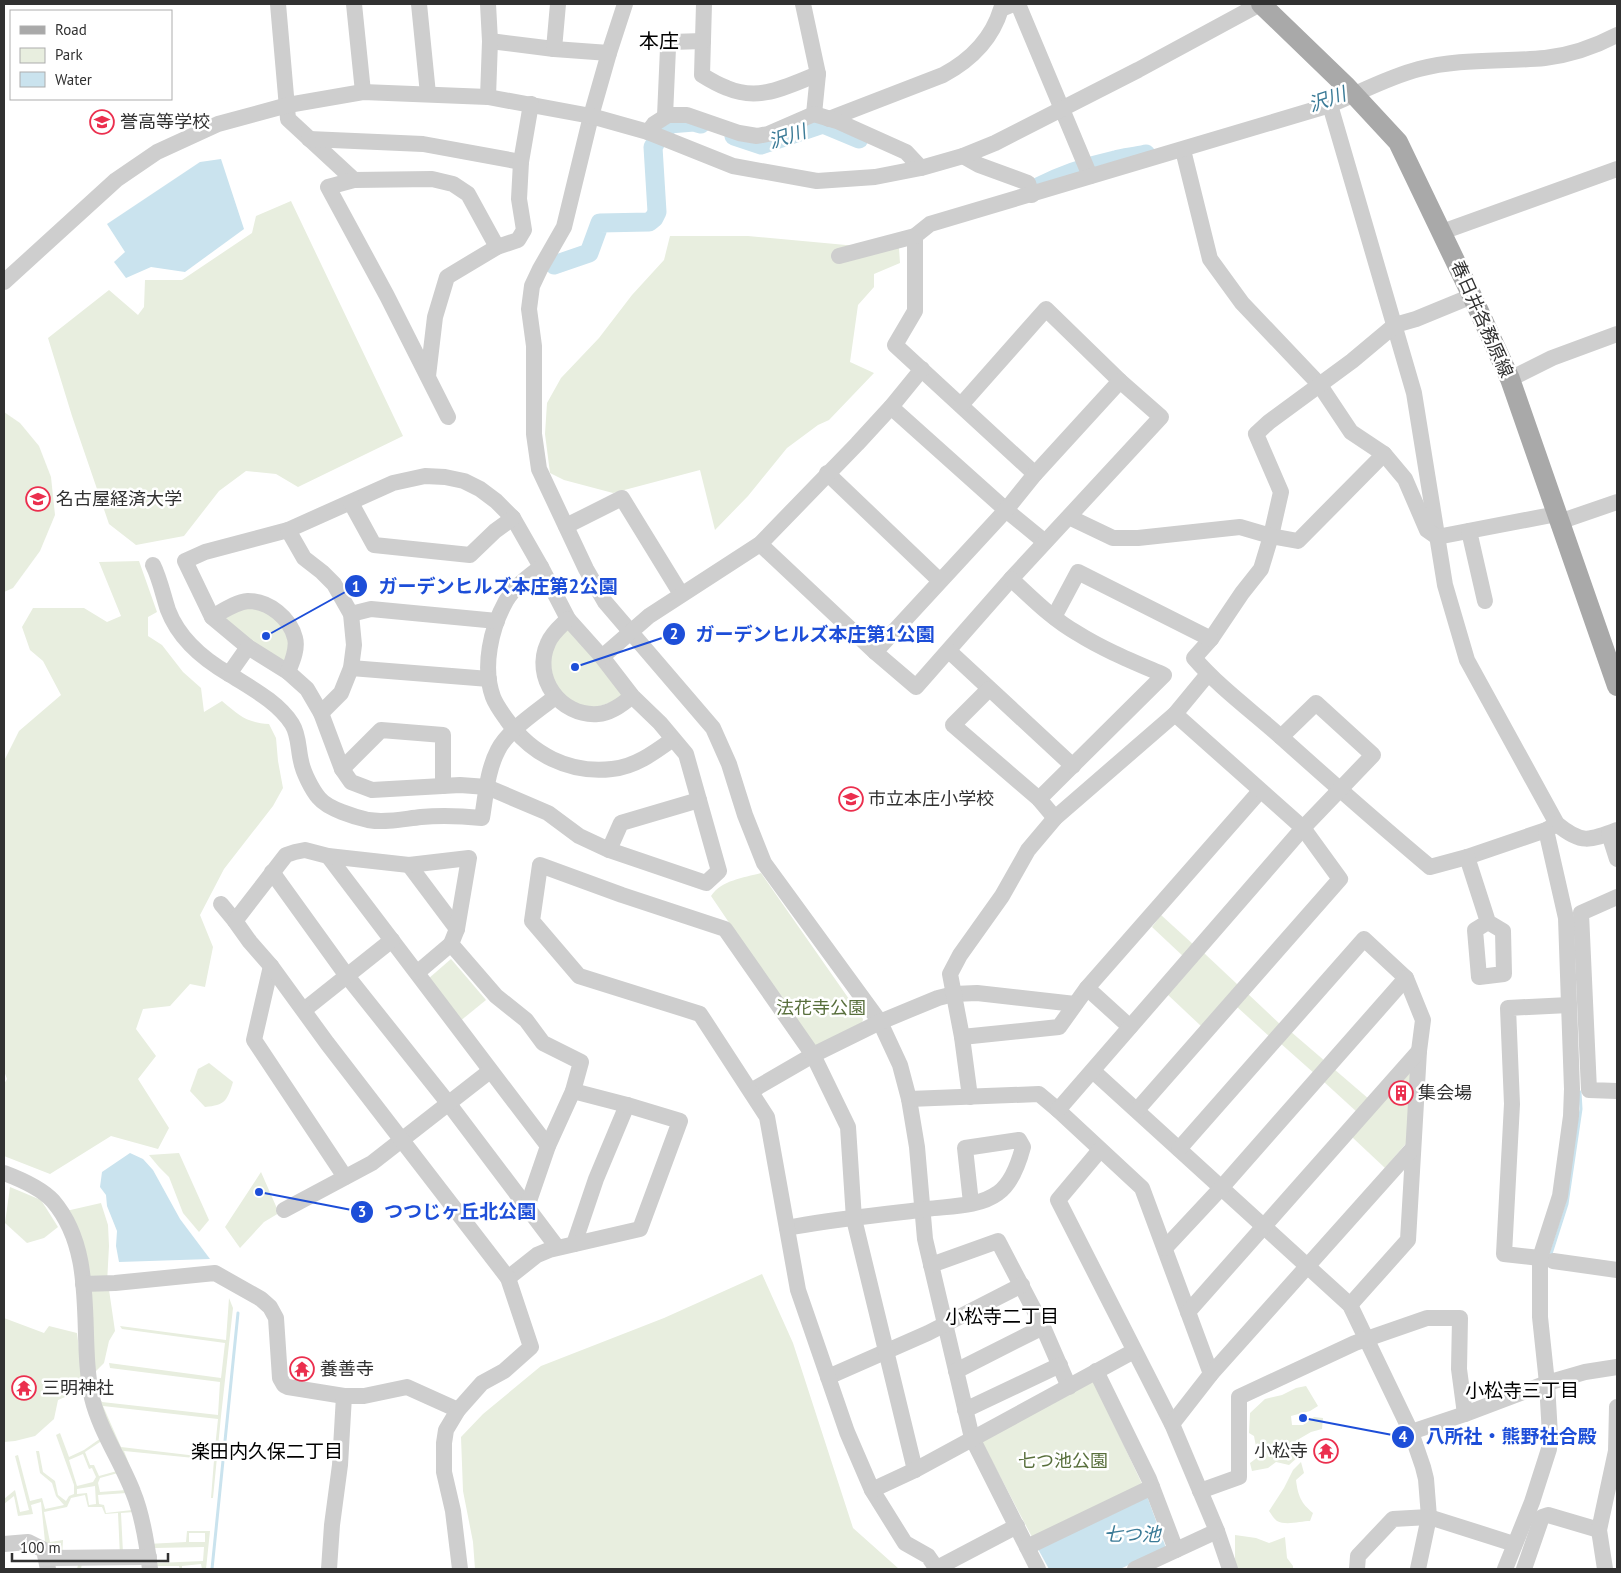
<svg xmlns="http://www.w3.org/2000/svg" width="1621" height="1573" viewBox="0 0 1621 1573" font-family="'PT Sans','Noto Sans JP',sans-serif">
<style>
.green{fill:#e8eedf;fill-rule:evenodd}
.water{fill:#cae3ee}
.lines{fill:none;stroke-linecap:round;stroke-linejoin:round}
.stream{stroke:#cae3ee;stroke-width:3}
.river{stroke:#cae3ee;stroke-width:19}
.minor{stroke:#cecece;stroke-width:16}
.major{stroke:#a9a9a9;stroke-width:20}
.labels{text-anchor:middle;stroke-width:5;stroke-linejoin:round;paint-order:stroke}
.poi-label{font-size:18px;fill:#313131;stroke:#fff;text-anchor:start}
.street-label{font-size:18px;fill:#313131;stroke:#fff}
.park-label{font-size:18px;fill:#586f3c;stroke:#fff}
.water-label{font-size:19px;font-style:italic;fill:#3b7b97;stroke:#fff}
.neighbourhood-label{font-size:19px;fill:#000;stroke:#fff}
.quarter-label{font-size:20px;fill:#000;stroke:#fff}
.leader{fill:none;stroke:#1d4ed8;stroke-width:2}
.callout-dot{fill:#1d4ed8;stroke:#fff;stroke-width:2}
.mark-label{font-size:15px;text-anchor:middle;font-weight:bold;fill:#fff}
.callout-label{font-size:19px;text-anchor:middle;font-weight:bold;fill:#1d4ed8;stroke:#fff;stroke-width:5;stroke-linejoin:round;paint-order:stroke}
</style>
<rect width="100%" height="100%" fill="#fff"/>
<g class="green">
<polygon points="291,201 403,436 298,487 276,474 246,471 219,491 184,536 136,545 109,524 72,416 48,338 109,290 138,315 144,307 145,280 182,280 252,233 256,216"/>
<polygon points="670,236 748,236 846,245 899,248 900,263 874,274 874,287 858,305 850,362 874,373 829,420 818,425 787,448 748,496 715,530 700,470 613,493 564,480 550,473 545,434 547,403 561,378 599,338 632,295 664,260"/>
<polygon points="4,412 20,423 39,446 51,477 55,515 40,551 13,588 4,592"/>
<path d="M139 561 157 612 148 617V636L162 645 183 672 201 688 204 712 222 701C240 716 245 722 269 724L276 738 278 761 283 788 273 806 224 869 200 915 213 947 205 987 190 984 170 1006 143 1009 136 1029 156 1056 138 1079 169 1128 158 1149 111 1136 50 1174 4 1156V1084L7 1079 4 1071V761L19 731 61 695 43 661 30 650 22 627 33 608H84L107 622 121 616 99 562Z"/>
<polygon points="250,605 274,613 290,639 285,666 251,643 222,615"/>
<polygon points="569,622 628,696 589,710 558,694 545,662"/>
<path d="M761 873 863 1019 862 1024 814 1048 711 896C722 880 743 878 761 873Z"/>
<polygon points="1161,915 1195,946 1185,958 1152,927"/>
<polygon points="1204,953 1238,985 1201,1026 1167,994"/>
<polygon points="451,959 486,1000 459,1022 428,979"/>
<polygon points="1247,993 1282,1026 1271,1038 1236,1006"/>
<polygon points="1290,1031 1326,1062 1315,1074 1279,1042"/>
<path d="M209 1063 233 1082C227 1101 225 1105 205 1107L190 1091 198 1069Z"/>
<polygon points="1415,1064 1409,1140 1385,1168 1352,1137"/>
<polygon points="1334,1069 1370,1100 1358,1113 1323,1081"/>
<polygon points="179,1153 209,1220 199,1232 183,1213 169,1177 159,1167 149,1155"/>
<polygon points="261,1172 279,1213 264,1222 240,1248 225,1227"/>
<polygon points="10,1187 41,1200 58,1227 44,1238 27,1243 5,1223"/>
<path d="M101 1203 108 1225 109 1246 107 1283H108L115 1331 109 1341 104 1363 93 1374 97 1394 102 1402 218 1415 220 1382 110 1368 109 1363 221 1378 225 1343 122 1329 120 1326 226 1340 229 1298 233 1308 221 1416 213 1498H211L214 1460 124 1451 140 1492 134 1493 147 1544 186 1542 187 1531H210L206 1569H202L201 1564 182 1566V1569H180L179 1566H150L149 1557H120L118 1513 105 1514 102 1507H88L85 1495 71 1498 67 1507 44 1512 50 1542 63 1540 62 1557H83L81 1569H77L79 1561 54 1564V1569H48L44 1550 28 1542 4 1544V1539C25 1537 32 1534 49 1548V1552L60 1553 61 1543 50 1545 45 1542 41 1502 31 1505 33 1514 18 1516 14 1496 4 1504V1499L15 1490 20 1512 29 1510 15 1456 18 1455 30 1501 42 1498 45 1509 64 1505 56 1496 52 1483 40 1473 36 1451H39L43 1472 55 1481 58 1495 66 1501 69 1496 74 1494V1485L56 1435 60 1433 69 1457 84 1450 101 1438 86 1403 93 1399C82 1349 91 1295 76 1245 74 1235 68 1226 64 1217L66 1211ZM103 1406 218 1419 214 1458 121 1447ZM103 1440 117 1471 99 1476 94 1465H90L85 1452ZM83 1454 89 1469 92 1468 96 1477 93 1482 77 1486 69 1460ZM118 1473 127 1490 100 1492 98 1483 100 1478ZM95 1486 96 1504 89 1505 87 1493 77 1494V1489ZM127 1493 132 1510 106 1513 104 1505 99 1504 98 1495ZM134 1512 143 1551 141 1553H123L121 1513ZM189 1533H205V1542H189ZM204 1547 203 1561 157 1563 155 1548Z"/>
<polygon points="762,1274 793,1343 853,1528 899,1569 475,1569 473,1542 463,1491 461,1437 483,1414 541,1366 664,1318"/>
<polygon points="4,1318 44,1333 49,1326 77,1333 84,1389 58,1400 54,1419 35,1436 15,1441 4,1442"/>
<polygon points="1093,1380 1143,1486 1033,1539 981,1440"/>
<polygon points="1306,1386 1318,1406 1310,1411 1291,1416 1292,1425 1303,1425 1314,1417 1323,1418 1322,1429 1311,1432 1299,1439 1298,1457 1289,1465 1276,1462 1268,1468 1252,1471 1250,1463 1258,1457 1254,1436 1249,1433 1250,1413 1265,1399 1282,1395 1296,1388"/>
<path d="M1301 1462 1304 1473 1296 1480C1298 1496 1301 1503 1313 1513L1310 1521C1301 1521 1286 1526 1277 1521 1274 1519 1271 1514 1269 1511L1284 1488 1293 1470Z"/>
<polygon points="1235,1535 1256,1538 1269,1543 1285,1537 1287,1558 1293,1566 1293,1569 1235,1569"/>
</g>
<g class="water">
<polygon points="221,159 244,229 185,272 151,267 126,278 114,262 125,252 107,224 200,162"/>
<polygon points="130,1153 143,1159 153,1170 180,1219 210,1259 119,1262 116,1246 117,1231 107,1206 106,1195 100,1187 102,1172"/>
<polygon points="1147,1496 1166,1548 1120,1569 1049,1569 1038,1549"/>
</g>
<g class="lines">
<g class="stream">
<polyline points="1550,1257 1567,1204 1581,1109 1580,1092"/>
<polyline points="212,1569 238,1313"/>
</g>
<g class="river">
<polyline points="666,129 669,124 694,122 701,124"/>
<polyline points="734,136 761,145 823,124 859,139"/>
<path d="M1038 187C1061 175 1088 166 1115 160 1125 157 1135 157 1146 154"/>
<polyline points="554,265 589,253 600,223 649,222 654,218 657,212 653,147 655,144"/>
</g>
<g class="minor">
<polyline points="278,4 288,119 354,180"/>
<polyline points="354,4 363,92"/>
<polyline points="419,4 428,94"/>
<polyline points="625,4 609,53 591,116 564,227 540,269 532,286 529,309 534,346 534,434 539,469 586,569 605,602 713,728 729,764 745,815 764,863 880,1022 900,1065 909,1099 917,1147 925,1239 972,1438 1038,1569"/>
<path d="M704 4 702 75C710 80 719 85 727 88 760 102 787 86 818 74"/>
<polyline points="803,4 818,74 814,114"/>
<polyline points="1018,4 1090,176"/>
<polyline points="490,41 554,49 609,53"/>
<polyline points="554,49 558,4"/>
<polyline points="488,97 490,41 488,4"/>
<path d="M1330 105 1414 393 1445 585 1467 660 1557 824C1581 844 1589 841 1617 830"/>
<polyline points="665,116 668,48 671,42 703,41"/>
<path d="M829 119 943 75C971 60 992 39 1001 9L1013 4"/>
<polyline points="648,132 654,124 668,115 687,115 739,133 757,136 768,134 814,114 837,121 906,152 921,168"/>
<polyline points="309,139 423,144 521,162"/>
<polyline points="1183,150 1210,259 1242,303 1319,384 1351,432 1384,454 1405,479 1427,530 1437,537 1557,514"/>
<polyline points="963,156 979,165 1028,183 1032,195"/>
<polyline points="1442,232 1617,169"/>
<polyline points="915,236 915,311 895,345 1035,474"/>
<path d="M839 256 915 236 930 224 1330 105C1359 93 1388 77 1419 69 1460 58 1503 62 1545 58 1571 55 1594 47 1617 35"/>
<polyline points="4,282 116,180 157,152 218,124 288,105 363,92 488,97 591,116 648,132 733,166 817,181 875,177 921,168 963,156 995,143 1138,70 1260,4"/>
<path d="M1472 296 1416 319 1395 325 1352 361 1269 422 1256 434 1281 492 1271 536 1261 569 1242 593 1211 639 1194 658C1220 688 1252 711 1281 737 1330 781 1380 825 1430 867L1467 857 1546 830 1557 824"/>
<polyline points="428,376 435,317 447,277 497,247 518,240 524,230 519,199 521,162 531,104"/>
<polyline points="1510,379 1552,358 1617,334"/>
<polyline points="891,407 1006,510 1045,542"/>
<polyline points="448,417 387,296 328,187 354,180 432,179 453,184 468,194 497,247"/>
<polyline points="827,473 939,580"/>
<polygon points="425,476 445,477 464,481 480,489 496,501 513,518 541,567 568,619 602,657 632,696 660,723 686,754 719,871 706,883 609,850 579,836 548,813 487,787 460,785 372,790 351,782 342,769 321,713 307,689 288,672 248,647 212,617 185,561 205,552 288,530 393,483"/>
<polyline points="351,503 374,545 470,555 495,531 513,518"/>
<polyline points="1069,517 1113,538 1138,538 1240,527 1271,536 1298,541 1384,454"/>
<polyline points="1559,522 1617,502"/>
<polyline points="566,526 622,498 681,594"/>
<polyline points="288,530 304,558 322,572 334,584 351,614 354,645 351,668 341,693 321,713"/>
<polyline points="1469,531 1485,601"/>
<polyline points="760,544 875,652 916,687 1011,579 1161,417 1120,381 1046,309 961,405"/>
<path d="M153 565C160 579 163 595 168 610 179 639 203 659 229 674"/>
<path d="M541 567C528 577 514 587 506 601 491 628 482 667 493 697 496 705 502 713 507 720 531 754 569 774 612 769 635 767 655 752 673 739"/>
<path d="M1011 579C1032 598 1052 619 1077 633 1104 650 1134 662 1164 675L1039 799"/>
<polyline points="351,614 371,609 497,621"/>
<path d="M212 617C223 611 236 602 248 601 269 601 290 618 295 638 298 649 292 662 288 672"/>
<polyline points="1054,617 1078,572 1211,639"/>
<path d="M568 619C561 626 552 633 548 643 532 677 560 717 598 714 611 713 622 705 632 696"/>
<path d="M248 647 229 674C251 688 278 702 292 724 299 735 298 749 301 761 303 772 312 790 319 798 328 809 355 817 368 820 387 823 403 819 421 817 442 815 462 816 482 818 486 795 487 771 498 750 508 730 538 711 555 697"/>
<polyline points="949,651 1073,766"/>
<polyline points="875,652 1006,510 1035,474 1120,381"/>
<polyline points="602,657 649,616 760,544 857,444 891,407 922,369"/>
<polyline points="351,668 489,679"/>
<polyline points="989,689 953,725 1039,799 1055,818"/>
<polyline points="342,769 381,730 443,735 443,786"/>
<polyline points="1609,834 1617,859"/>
<polyline points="609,850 621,823 699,800"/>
<polyline points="328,856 548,1146"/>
<polyline points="1467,857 1488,922 1503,931 1504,974 1479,977 1475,930 1488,922"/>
<polyline points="409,865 457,929"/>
<polyline points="272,872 347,976 449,1104 557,1247"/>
<polyline points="1617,897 1581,913 1589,1090 1617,1091"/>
<polyline points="221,904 235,921"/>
<polyline points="271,966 254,1040 345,1177"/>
<polyline points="418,972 451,944"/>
<polyline points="1087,988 1130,1027"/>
<polyline points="304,1010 392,940"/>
<polyline points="962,1037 1059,1027 1087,988 1260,791"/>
<polyline points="1093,1071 1350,1305 1411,1432 1423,1467 1426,1479 1429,1517 1418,1569"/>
<polyline points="751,1091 813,1055 880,1022 938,998 954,994 977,993 1075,1004"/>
<polyline points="970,1097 962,1037 950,974 960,955 1002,896 1028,850 1055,818 1175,714 1208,674"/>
<polyline points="909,1099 1039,1094 1058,1110 1142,1188 1211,1374"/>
<polyline points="1058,1110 1303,828 1373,755 1316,703 1281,737"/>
<polyline points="1137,1110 1340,879 1303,828 1175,714"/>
<polyline points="1179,1149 1364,939 1406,978 1423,1020 1419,1051 1408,1240 1350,1305"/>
<polyline points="1100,1150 1058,1200 1172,1424 1217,1531 1230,1569"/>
<path d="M4 1173C20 1179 41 1188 53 1201 99 1255 78 1335 92 1398 100 1431 121 1461 133 1492 143 1516 147 1544 150 1569"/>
<polyline points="284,1210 372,1163 490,1071"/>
<path d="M787 1228C833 1219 881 1215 927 1209 950 1206 979 1207 998 1193 1011 1184 1019 1162 1023 1147L1019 1140 965 1148 971 1203"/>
<polyline points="574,1244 596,1179 627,1105"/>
<polyline points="1165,1248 1222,1187 1406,978"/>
<polyline points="1540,1258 1504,1254 1512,1104 1508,1008 1569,1005"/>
<polyline points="1553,1261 1617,1270"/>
<polyline points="931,1265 998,1241 1043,1327 1069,1387"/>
<polyline points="508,1278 537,1255 549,1250 640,1229 680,1121 627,1105 573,1091"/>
<polyline points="83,1284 115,1283 215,1273 261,1299 270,1307 276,1318 280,1378 284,1385 288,1387 344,1396"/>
<polyline points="1188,1312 1419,1051"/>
<polyline points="956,1371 1043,1327"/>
<polyline points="1096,1371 1149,1479 1176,1550"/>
<polyline points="828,1377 928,1333 1022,1285"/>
<polyline points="965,1410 1060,1365"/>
<polyline points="1172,1424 1211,1374 1413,1148"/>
<polyline points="1411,1432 1465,1414 1547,1383 1585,1372 1617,1367"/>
<polyline points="915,1470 854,1219 848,1127 813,1055 725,929 622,895 540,865 532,921 579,976 700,1014 767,1117 798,1290 847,1432 872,1490 905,1543 928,1556 937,1569"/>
<polyline points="872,1490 915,1470 1134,1351"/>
<polyline points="1200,1491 1239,1477 1239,1397 1355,1343 1427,1318 1460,1318 1459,1369 1465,1414"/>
<polyline points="4,1544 28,1542 44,1550 48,1569"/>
<polyline points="1027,1547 1152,1487"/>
<polyline points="47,1558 149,1557"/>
<polyline points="937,1568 1017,1526"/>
<polyline points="329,1569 332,1525 340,1465 344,1396 364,1396 407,1387 458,1410"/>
<polyline points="460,1569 453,1511 444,1472 444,1443 446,1430 458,1410 482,1383 504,1371 531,1347 508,1278 327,1043 271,966 250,942 235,921 286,855 295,852 305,850 328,856 409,865 469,858 457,929 451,944 496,996 526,1020 543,1043 581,1062 573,1091 548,1146 527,1207"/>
<polyline points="1135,1569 1217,1531"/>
<polyline points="1357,1569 1358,1556 1393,1519 1429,1517 1514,1544"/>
<polyline points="1505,1569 1532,1502 1549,1449 1550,1435 1547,1383 1540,1317 1540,1258 1560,1196 1571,1116 1572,1089 1566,918 1546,830"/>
<polyline points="1524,1569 1542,1517 1548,1515 1599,1530"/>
<polyline points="1605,1569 1599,1530 1616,1451 1617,1407"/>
</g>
<polyline class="major" points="1261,4 1347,87 1398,142 1472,296 1510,379 1617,686"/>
</g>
<defs>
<g id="school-ring" transform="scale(1.25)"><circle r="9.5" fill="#fff" stroke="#eb2f4e" stroke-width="1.5"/><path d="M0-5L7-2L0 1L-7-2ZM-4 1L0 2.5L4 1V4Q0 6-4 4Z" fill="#eb2f4e"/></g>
<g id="university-ring" transform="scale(1.25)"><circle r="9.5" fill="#fff" stroke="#eb2f4e" stroke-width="1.5"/><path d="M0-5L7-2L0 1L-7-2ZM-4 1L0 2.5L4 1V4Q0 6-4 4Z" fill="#eb2f4e"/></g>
<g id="building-ring" transform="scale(1.25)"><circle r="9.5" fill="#fff" stroke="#eb2f4e" stroke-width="1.5"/><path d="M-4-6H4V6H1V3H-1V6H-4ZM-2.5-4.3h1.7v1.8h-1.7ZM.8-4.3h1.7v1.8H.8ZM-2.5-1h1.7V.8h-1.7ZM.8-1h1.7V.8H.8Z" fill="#eb2f4e"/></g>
<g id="temple-ring" transform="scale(1.25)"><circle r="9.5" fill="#fff" stroke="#eb2f4e" stroke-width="1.5"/><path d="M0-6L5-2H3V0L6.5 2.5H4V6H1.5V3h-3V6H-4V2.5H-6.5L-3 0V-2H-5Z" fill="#eb2f4e"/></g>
</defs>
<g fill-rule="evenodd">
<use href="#school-ring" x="102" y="122"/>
<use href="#university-ring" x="38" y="499"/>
<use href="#school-ring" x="851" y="799"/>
<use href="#building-ring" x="1401" y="1093"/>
<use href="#temple-ring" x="302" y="1369"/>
<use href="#temple-ring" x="24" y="1388"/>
<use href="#temple-ring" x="1326" y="1451"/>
</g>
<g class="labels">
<g class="poi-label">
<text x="120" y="128">誉高等学校</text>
<text x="56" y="505">名古屋経済大学</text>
<text x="868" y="805">市立本庄小学校</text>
<text x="1418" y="1099">集会場</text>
<text x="320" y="1375">養善寺</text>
<text x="42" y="1394">三明神社</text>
<text x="1308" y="1457" text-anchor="end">小松寺</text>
</g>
<g class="street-label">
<text transform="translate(1482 319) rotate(66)" y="6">春日井各務原線</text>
</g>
<g class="park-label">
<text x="821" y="1014">法花寺公園</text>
<text x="1063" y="1467">七つ池公園</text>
</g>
<g class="water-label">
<text transform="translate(1327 99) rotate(-19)" y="7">沢川</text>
<text transform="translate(787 136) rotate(-18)" y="7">沢川</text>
<text x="1132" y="1541">七つ池</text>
</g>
<g class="neighbourhood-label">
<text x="1002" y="1323">小松寺二丁目</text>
<text x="1522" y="1397">小松寺三丁目</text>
<text x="267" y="1458">楽田内久保二丁目</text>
</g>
<g class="quarter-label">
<text x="659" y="48">本庄</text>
</g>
</g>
<path class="leader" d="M266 636L356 586M575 667L674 634M259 1192L362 1212M1303 1418L1403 1437"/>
<g class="callout-dot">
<circle cx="266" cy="636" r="5"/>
<circle cx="575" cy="667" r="5"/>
<circle cx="259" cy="1192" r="5"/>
<circle cx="1303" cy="1418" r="5"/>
<circle cx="356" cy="586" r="12"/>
<circle cx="674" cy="634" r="12"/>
<circle cx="362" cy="1212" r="12"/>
<circle cx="1403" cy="1437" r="12"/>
</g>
<g class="mark-label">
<text x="356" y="592">1</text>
<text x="674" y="639">2</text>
<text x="362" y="1217">3</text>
<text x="1403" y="1442">4</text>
</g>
<g class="callout-label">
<text x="498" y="593">ガーデンヒルズ本庄第2公園</text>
<text x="815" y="641">ガーデンヒルズ本庄第1公園</text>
<text x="460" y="1218">つつじヶ丘北公園</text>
<text x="1511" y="1443">八所社・熊野社合殿</text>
</g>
<rect width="1621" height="1573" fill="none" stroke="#313131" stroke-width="10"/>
<rect x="10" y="10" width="162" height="90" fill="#ffffff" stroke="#adadad"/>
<rect x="20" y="26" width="25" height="8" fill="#a9a9a9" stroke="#adadad"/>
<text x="55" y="35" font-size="15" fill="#313131">Road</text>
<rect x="20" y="48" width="25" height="15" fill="#e8eedf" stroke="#adadad"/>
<text x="55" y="60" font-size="15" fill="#313131">Park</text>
<rect x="20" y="72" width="25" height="15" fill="#cae3ee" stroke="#adadad"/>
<text x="55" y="85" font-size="15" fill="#313131">Water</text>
<path d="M12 1553v8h156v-8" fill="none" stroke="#313131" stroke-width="2.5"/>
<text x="20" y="1553" font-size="15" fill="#313131" stroke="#ffffff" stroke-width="4" paint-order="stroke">100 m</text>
</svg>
